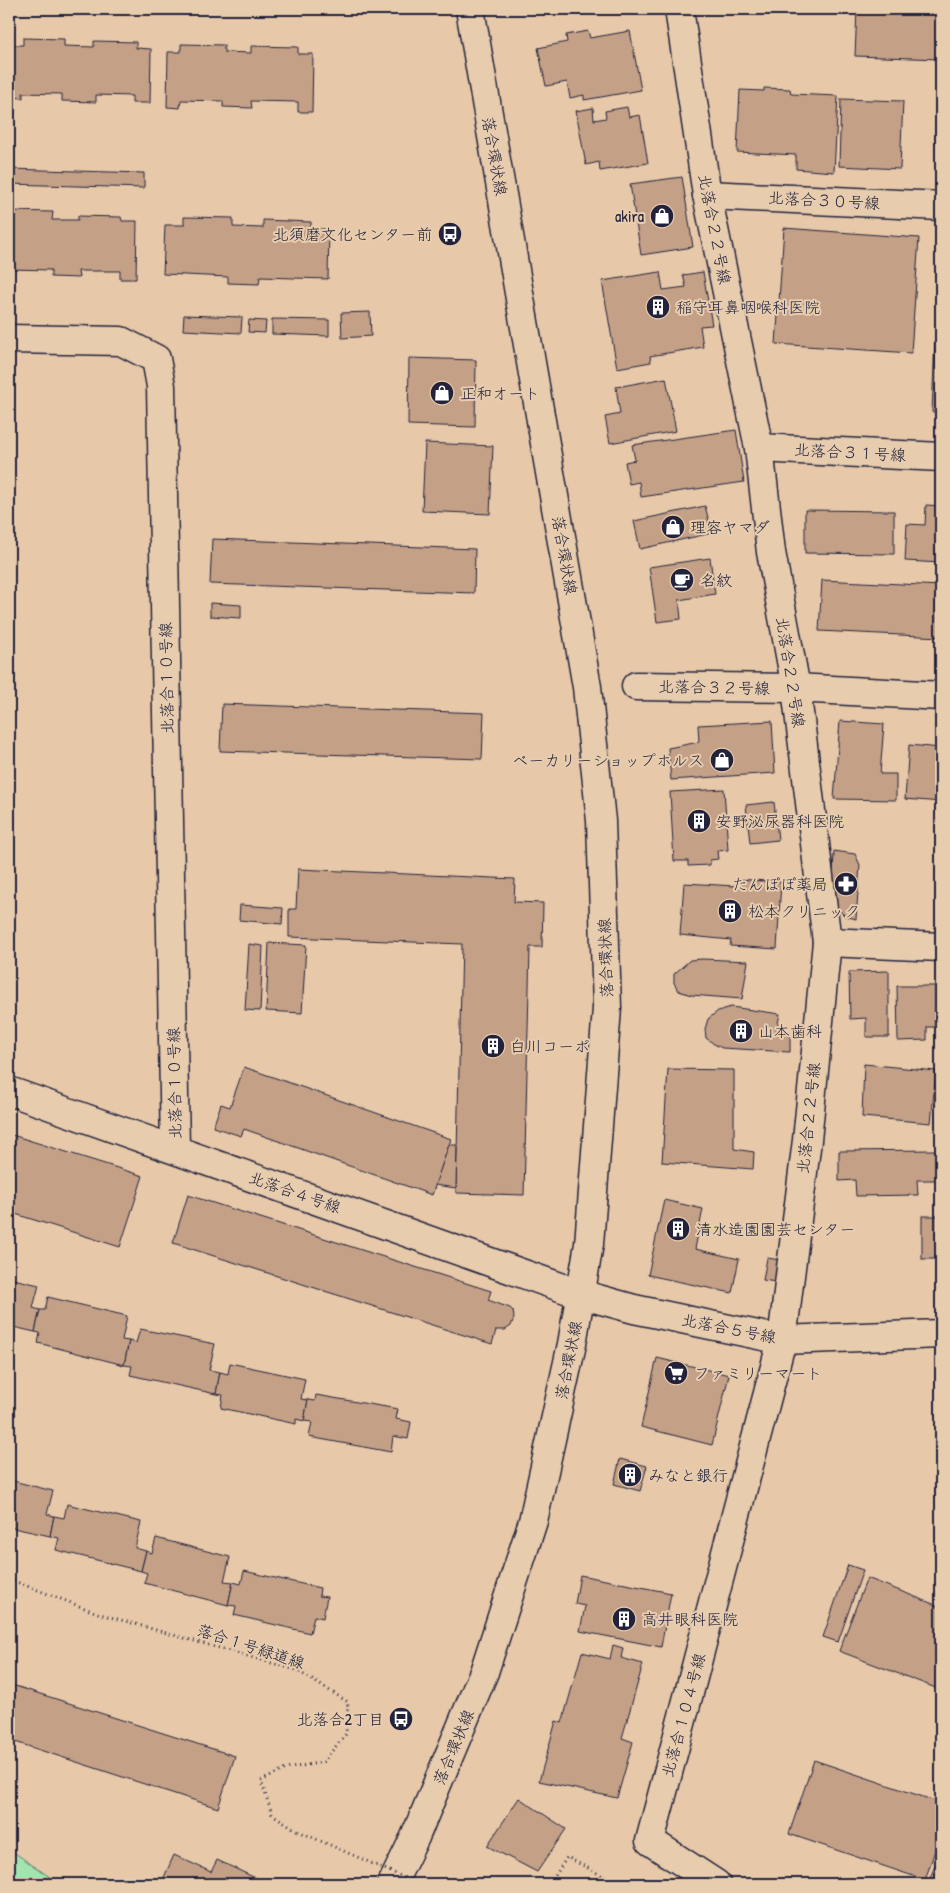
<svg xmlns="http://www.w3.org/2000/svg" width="950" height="1893" viewBox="0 0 950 1893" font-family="'Patrick Hand','Klee One',sans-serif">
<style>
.green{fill:#a3e3ad;stroke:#628274}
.building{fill:#c4a087;stroke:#22223b}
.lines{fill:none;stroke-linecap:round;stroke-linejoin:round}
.minor-casing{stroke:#22223b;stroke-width:31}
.tertiary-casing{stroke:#22223b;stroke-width:31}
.path{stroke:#22223b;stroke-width:3;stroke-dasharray:1 4;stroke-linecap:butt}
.minor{stroke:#e7ccae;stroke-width:28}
.tertiary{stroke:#e7ccae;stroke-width:28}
.path-bridge{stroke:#22223b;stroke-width:3;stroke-dasharray:1 4;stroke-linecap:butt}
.labels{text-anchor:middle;stroke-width:4;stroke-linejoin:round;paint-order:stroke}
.street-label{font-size:16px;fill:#22223b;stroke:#e7ccae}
.poi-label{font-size:16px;fill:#22223b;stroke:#e7ccae;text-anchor:start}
</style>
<rect width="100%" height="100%" fill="#e7c9aa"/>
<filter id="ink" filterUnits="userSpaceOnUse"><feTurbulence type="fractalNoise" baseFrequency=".02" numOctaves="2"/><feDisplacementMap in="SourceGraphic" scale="10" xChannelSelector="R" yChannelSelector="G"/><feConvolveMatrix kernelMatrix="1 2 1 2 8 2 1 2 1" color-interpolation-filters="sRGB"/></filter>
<g filter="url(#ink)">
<polygon class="green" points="9,1849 60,1884 9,1884"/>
<g class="building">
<polygon points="548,9 576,9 575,11"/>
<polygon points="857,9 941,9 941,59 855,56"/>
<polygon points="588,31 590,38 630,31 641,90 584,100 584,95 570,98 567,82 546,86 538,48 567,42 566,35"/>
<polygon points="23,38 64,39 64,46 94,47 94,41 136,42 136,48 151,49 150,103 132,103 132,96 96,95 96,102 62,101 62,94 23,93 23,98 9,97 9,45 23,45"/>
<polygon points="181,44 224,45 224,52 251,53 251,46 298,47 298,54 313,54 312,112 298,112 298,102 251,101 252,108 223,107 223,101 181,100 180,108 167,107 168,52 181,52"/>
<polygon points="764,88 790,89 791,94 838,96 834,172 796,169 796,155 737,152 740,90 764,91"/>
<polygon points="841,99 903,101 900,169 839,166"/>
<polygon points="627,107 629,117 640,115 648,163 600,171 599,162 586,165 576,111 593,108 594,120 606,118 605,111"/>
<polygon points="9,169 144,173 144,188 9,184"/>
<polygon points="682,177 693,247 641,255 630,184"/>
<polygon points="9,211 53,212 52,220 78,220 78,216 121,217 122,221 137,221 136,279 120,279 120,271 78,271 79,278 51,277 51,270 9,269"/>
<polygon points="184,217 233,218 233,227 263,228 263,220 311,222 311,229 329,229 328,279 260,277 259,284 228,283 228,277 163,274 165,225 184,225"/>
<polygon points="784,228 919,238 911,353 776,344"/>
<polygon points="941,256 941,301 940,301"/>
<polygon points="660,272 663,290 686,287 683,275 703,272 712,325 700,326 703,347 650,356 651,362 617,368 602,281"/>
<polygon points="370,312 371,336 342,338 341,313"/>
<polygon points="184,315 242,317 241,333 183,330"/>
<polygon points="272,319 329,320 329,336 272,334"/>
<polygon points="249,320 266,321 265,333 248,332"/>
<polygon points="935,340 941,340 941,412 932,412"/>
<polygon points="409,358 476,360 475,427 408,425"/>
<polygon points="666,378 676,431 610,443 605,417 620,414 616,387"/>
<polygon points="736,430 744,482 641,497 639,482 629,484 625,462 635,460 632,445"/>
<polygon points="425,443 493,446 490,514 422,511"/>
<polygon points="926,505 941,506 941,563 905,561 907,524 925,525"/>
<polygon points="705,506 712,533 640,549 634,521"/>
<polygon points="805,510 894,511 894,554 805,553"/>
<polygon points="212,539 475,549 474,593 210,584"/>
<polygon points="710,558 715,594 679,600 681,619 657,622 649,567"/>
<polygon points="822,580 941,586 941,644 941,637 819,631"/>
<polygon points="210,603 241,605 241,618 210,616"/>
<polygon points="222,704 484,713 482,759 220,751"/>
<polygon points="772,721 775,773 671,780 668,748 699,742 698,725"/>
<polygon points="840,721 884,724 880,774 896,774 896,800 834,799"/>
<polygon points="909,745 941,748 941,802 905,799"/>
<polygon points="724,789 728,850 717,851 718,859 710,860 710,865 688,866 688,861 674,861 670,792"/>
<polygon points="774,802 778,840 750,843 746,805"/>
<polygon points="834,851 855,854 860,865 856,919 845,916 832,903"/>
<polygon points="298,869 515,879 514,902 543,903 542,947 530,947 524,1195 456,1193 462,944 289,937 289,909 296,909"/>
<polygon points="737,879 781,882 777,949 730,946 731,940 680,935 684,883 736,886"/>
<polygon points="240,905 283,908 282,924 239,920"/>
<polygon points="269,943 306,945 302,1013 266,1011"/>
<polygon points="249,944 263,946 260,1011 245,1010"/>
<polygon points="702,959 748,961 742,999 691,995 679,991 674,983 674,974 690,960"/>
<polygon points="889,971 889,1037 866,1037 866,1018 850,1019 849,972"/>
<polygon points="897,986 935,986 935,1027 927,1027 927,1040 898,1041"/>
<polygon points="731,1007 780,1014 776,1032 790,1033 790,1052 722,1048 714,1044 706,1038 705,1029 708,1019 718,1011"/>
<polygon points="864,1064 936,1071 931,1123 862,1117"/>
<polygon points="244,1067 451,1139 432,1195 244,1129 241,1136 213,1127 221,1104 230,1107"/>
<polygon points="668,1069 734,1070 734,1149 754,1152 753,1169 662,1162"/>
<polygon points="9,1134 143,1176 120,1247 9,1212"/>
<polygon points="449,1145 457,1145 456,1188 435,1185"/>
<polygon points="936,1150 936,1180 917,1180 918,1195 856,1196 855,1180 839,1181 839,1151"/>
<polygon points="188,1195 491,1291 488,1300 510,1308 513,1311 514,1318 511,1326 505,1330 496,1330 492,1344 173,1243"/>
<polygon points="664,1200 703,1209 695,1249 739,1259 732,1293 648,1275"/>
<rect x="922" y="1216" width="19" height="43"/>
<polygon points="767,1258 780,1260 776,1282 763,1280"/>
<polygon points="9,1278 39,1285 33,1308 40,1310 35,1332 9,1326"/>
<polygon points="48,1297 127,1316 122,1340 129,1341 124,1365 38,1343 40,1333 35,1332 40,1310 45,1310"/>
<polygon points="140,1329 215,1344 209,1370 220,1372 216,1394 130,1375 132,1366 124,1365 129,1341 136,1343"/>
<polygon points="657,1358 729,1375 712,1445 641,1427"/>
<polygon points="230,1363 305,1379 301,1399 308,1400 304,1421 296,1419 296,1424 221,1408 223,1395 216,1394 220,1372 228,1374"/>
<polygon points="316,1395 398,1409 396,1419 411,1422 408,1439 393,1436 391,1452 309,1437 312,1422 304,1421 308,1400 315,1401"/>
<polygon points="620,1459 647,1466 640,1491 614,1484"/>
<polygon points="9,1480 53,1491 47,1514 54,1516 50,1536 9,1527"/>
<polygon points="67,1504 141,1522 135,1548 146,1551 141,1571 56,1550 59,1538 50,1536 54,1516 64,1518"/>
<polygon points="156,1538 230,1557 224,1581 233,1582 228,1605 144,1583 147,1573 141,1571 146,1551 152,1553"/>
<polygon points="848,1565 863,1570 838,1642 823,1637"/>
<polygon points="244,1571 320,1588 319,1596 327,1597 323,1618 314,1616 310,1633 234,1615 236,1606 228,1605 233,1582 241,1584"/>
<polygon points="580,1575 671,1593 661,1647 580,1631 585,1606 575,1604"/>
<polygon points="867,1578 941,1607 941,1690 839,1651"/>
<polygon points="613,1645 623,1648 621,1658 643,1664 622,1738 633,1742 617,1798 539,1781 556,1721 562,1723 582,1652 610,1659"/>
<polygon points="9,1684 235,1756 218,1808 9,1740"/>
<polygon points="814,1760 941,1803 941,1833 925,1880 789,1834"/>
<polygon points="519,1798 566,1829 537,1872 487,1846"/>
<polygon points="941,1849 941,1884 928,1884"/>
<polygon points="174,1855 211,1872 217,1860 266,1883 161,1884"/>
</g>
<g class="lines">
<g class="minor-casing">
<g id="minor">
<polyline points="679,9 707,195 759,448 771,552 796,688 827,942 807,1140 782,1340 650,1841 716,1884"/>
<polyline points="707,195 941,206"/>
<polyline points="9,339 121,341 156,359 161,386 175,1149"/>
<polyline points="759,448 941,457"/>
<polyline points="636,686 796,688 941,696"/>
<polyline points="827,942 941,947"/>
<polyline points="9,1091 580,1294 634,1309 782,1340 941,1334"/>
</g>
</g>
<g class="tertiary-casing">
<polyline id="tertiary" points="392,1884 415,1837 484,1672 533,1521 572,1344 589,1244 607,1008 601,821 587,687 470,9"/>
</g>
<g class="path">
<polyline points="9,1579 100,1614 296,1670 348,1702 346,1734 323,1762 286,1769 261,1781 272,1814 298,1831"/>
<polyline points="550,1884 567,1857 618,1884"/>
</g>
<use href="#minor" class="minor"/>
<use href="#tertiary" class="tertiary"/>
<polyline class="path-bridge" points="298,1831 419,1884"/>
</g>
</g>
<defs>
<g id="shop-disc" transform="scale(1.25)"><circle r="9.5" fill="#22223b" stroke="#e7ccae"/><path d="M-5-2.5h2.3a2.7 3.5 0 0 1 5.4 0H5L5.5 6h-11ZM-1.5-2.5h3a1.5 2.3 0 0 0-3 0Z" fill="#fff"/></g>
<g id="bus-disc" transform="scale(1.25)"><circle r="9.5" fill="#22223b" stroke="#e7ccae"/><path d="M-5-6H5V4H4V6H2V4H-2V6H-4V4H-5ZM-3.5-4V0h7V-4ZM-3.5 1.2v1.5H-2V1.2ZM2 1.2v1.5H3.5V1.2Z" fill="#fff"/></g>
<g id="building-disc" transform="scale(1.25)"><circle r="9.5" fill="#22223b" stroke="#e7ccae"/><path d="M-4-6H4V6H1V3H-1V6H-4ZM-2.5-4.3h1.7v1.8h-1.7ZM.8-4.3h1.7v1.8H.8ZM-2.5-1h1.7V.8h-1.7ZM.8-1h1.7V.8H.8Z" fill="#fff"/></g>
<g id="cafe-disc" transform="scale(1.25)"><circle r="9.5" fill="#22223b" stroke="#e7ccae"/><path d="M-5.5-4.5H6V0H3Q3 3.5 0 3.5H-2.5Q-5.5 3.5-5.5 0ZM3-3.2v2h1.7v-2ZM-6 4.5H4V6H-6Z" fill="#fff"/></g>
<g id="pharmacy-disc" transform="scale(1.25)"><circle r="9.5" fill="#22223b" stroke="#e7ccae"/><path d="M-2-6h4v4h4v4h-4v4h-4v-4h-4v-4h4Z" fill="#fff"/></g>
<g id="supermarket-disc" transform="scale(1.25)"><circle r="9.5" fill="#22223b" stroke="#e7ccae"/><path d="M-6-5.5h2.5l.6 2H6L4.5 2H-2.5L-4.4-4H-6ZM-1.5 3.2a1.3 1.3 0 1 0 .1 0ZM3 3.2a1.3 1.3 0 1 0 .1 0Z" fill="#fff"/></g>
</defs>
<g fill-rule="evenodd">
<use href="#shop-disc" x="662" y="216"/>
<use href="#bus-disc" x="450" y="234"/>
<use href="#building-disc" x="658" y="307"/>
<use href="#shop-disc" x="442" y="393"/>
<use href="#shop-disc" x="673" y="527"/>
<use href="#cafe-disc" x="682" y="580"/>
<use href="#shop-disc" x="722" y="760"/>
<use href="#building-disc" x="699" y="821"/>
<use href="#pharmacy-disc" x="846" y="884"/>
<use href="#building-disc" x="730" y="911"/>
<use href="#building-disc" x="741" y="1031"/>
<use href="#building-disc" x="493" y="1046"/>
<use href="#building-disc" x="678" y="1229"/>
<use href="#supermarket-disc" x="676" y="1373"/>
<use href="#building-disc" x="630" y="1475"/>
<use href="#building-disc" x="624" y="1619"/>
<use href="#bus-disc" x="401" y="1719"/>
</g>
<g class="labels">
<g class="street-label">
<text transform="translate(495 156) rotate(80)" y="6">落合環状線</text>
<text transform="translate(824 200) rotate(3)" y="6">北落合３０号線</text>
<text transform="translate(715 229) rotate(79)" y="6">北落合２２号線</text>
<text transform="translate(850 452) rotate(3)" y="6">北落合３１号線</text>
<text transform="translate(565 555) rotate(80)" y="6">落合環状線</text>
<text transform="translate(791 672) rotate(81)" y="6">北落合２２号線</text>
<text transform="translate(166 678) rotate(-91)" y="6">北落合１０号線</text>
<text transform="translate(714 687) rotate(1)" y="6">北落合３２号線</text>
<text transform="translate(605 958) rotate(-92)" y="6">落合環状線</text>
<text transform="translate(174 1083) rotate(-91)" y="6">北落合１０号線</text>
<text transform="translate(808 1118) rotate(-84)" y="6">北落合２２号線</text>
<text transform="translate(295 1192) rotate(19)" y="6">北落合４号線</text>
<text transform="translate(729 1328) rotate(11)" y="6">北落合５号線</text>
<text transform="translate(568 1360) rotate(-79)" y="6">落合環状線</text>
<text transform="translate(251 1646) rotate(18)" y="6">落合１号緑道線</text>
<text transform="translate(683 1715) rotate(-75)" y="6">北落合１０４号線</text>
<text transform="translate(453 1747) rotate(-67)" y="6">落合環状線</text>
</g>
<g class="poi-label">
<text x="644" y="222" text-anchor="end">akira</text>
<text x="432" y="240" text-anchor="end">北須磨文化センター前</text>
<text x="676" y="313">稲守耳鼻咽喉科医院</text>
<text x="460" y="399">正和オート</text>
<text x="690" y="533">理容ヤマダ</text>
<text x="700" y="586">名紋</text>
<text x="704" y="766" text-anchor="end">ベーカリーショップホルス</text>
<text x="716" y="827">安野泌尿器科医院</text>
<text x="828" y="890" text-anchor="end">たんぽぽ薬局</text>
<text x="748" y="917">松本クリニック</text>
<text x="758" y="1037">山本歯科</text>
<text x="510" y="1052">白川コーポ</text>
<text x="696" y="1235">清水造園園芸センター</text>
<text x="694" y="1379">ファミリーマート</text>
<text x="648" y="1481">みなと銀行</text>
<text x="642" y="1625">高井眼科医院</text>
<text x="384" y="1725" text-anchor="end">北落合2丁目</text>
</g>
</g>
<rect width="950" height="1893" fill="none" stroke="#e7ccae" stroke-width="30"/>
<rect x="15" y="15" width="920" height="1863" fill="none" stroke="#22223b" stroke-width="2" filter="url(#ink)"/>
</svg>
